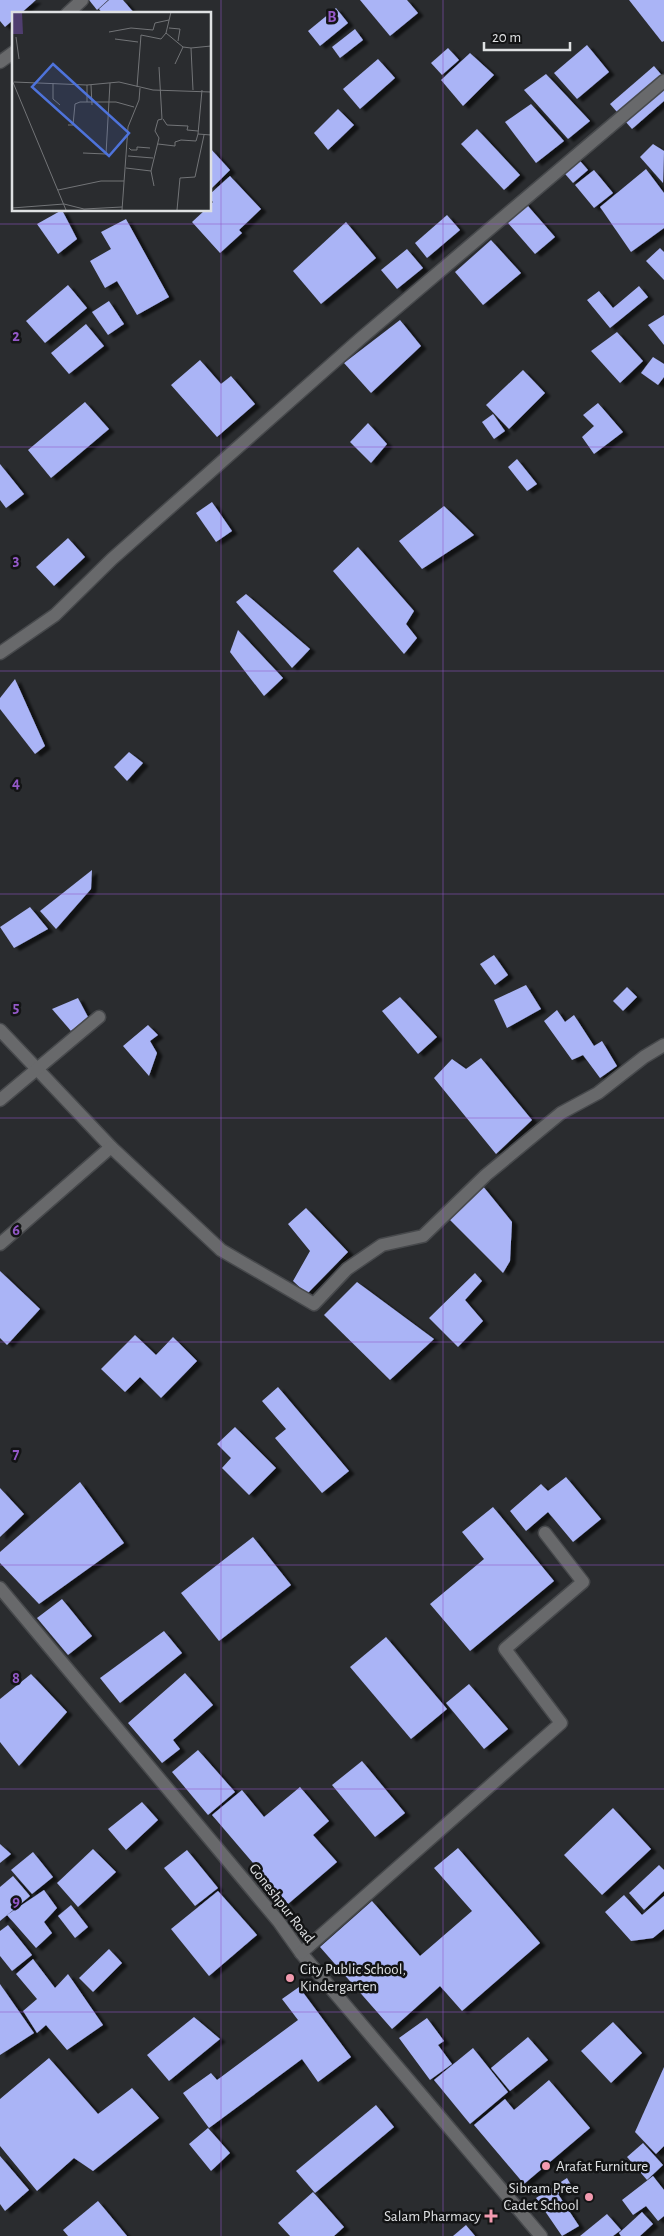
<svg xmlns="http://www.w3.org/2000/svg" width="664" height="2236" viewBox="0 0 664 2236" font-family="'Alegreya Sans',sans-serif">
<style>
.building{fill:#aab4f6;filter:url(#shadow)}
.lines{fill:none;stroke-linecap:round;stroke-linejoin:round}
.minor-casing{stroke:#47494c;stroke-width:15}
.minor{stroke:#68696b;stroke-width:12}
.grid{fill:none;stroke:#9459c8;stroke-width:1;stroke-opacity:0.55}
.poi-dot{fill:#f29aaf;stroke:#131415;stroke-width:2}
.labels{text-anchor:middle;stroke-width:5;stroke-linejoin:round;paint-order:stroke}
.street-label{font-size:15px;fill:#dfe1e3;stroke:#131415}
.poi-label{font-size:15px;fill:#dfe1e3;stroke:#131415;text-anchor:start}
.inset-road{fill:none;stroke:#727477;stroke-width:1}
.view{fill:#4e73db;fill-opacity:0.15;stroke:#4e73db;stroke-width:2.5}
.inset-edge{fill:none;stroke:#dfe1e3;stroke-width:2.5}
.grid-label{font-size:16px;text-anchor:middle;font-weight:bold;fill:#9459c8;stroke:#131415;stroke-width:5;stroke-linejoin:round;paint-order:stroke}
</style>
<defs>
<filter id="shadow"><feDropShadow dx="5.5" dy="3" stdDeviation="1" flood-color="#0009"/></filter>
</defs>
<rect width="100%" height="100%" fill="#2a2c2f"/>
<g class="building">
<polygon points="0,0 36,0 20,14 14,14 14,19 5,27 0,21"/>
<polygon points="89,0 108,0 97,10"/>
<polygon points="109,0 123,0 135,14 103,14 99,9"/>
<polygon points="360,0 407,0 418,13 390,36"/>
<polygon points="629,0 664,0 664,41 662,42"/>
<polygon points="336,8 348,23 320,46 308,31"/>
<polygon points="355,29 363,40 340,58 332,47"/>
<polygon points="587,45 609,72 577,99 554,73"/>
<polygon points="448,48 459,60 442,75 431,63"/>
<polygon points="470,53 494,75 463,106 441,80"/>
<polygon points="378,59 395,78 360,109 343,89"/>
<polygon points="654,66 664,78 664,101 632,129 610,104"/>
<polygon points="546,74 590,121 568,139 524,90"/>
<polygon points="531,104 564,141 536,163 505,122"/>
<polygon points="338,109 354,125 328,150 314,133"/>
<polygon points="477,129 520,175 504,190 461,144"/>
<polygon points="653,144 664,151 663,183 640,157"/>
<polygon points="210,148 230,170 210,190"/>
<polygon points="574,154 588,170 573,183 559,167"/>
<polygon points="646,169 664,193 664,228 631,252 600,207"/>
<polygon points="594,170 613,193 594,208 575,185"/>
<polygon points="230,176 261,209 239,230 242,233 220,253 192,222 205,210 210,210 210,205 213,202 210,199 210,194"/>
<polygon points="521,198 555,237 535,254 501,215"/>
<polygon points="62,210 77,239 58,254 37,224"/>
<polygon points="447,215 460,230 427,258 415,243"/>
<polygon points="126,219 169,297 137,315 117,281 105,288 90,261 111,249 101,232"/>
<polygon points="346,222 376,258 321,304 293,271"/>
<polygon points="491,240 521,273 483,305 455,272"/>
<polygon points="660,248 664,252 664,280 646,261"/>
<polygon points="407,249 423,268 397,289 381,270"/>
<polygon points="68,285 87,308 45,343 26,321"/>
<polygon points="639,286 648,297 610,328 587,300 599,291 613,308"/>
<polygon points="109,301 124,324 108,335 92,312"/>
<polygon points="664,315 664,345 648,325"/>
<polygon points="400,320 421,346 371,393 344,363"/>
<polygon points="86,324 104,346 69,374 51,353"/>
<polygon points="617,332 643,361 620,383 591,351"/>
<polygon points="653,357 664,364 664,377 658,385 641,373"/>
<polygon points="200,360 221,384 231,376 255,404 217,437 171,385"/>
<polygon points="523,370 545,393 509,429 486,405"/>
<polygon points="85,402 109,429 51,478 28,450"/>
<polygon points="598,403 623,432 594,454 582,437 594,426 583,415"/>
<polygon points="493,414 505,431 494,439 482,422"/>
<polygon points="368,423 387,444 371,463 350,442"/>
<polygon points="517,459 537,484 527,491 508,467"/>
<polygon points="0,464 24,494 6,508 0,500"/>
<polygon points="212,502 232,531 216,542 196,513"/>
<polygon points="444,506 474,535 422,569 399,541"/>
<polygon points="68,538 85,557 54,586 36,567"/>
<polygon points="358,547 414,611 406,624 417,638 404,654 333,571"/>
<polygon points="246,594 310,649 292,668 236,602"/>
<polygon points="238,630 283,678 264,696 230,652"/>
<polygon points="15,679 45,746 35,754 0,709 0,698"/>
<polygon points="129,752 143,763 127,781 114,767"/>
<polygon points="92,870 91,889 56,929 40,911"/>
<polygon points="30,907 48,929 14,948 0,927"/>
<polygon points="494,955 508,975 495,985 480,964"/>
<polygon points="526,985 541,1009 507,1028 494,1000"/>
<polygon points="627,987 637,997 623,1011 613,1001"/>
<polygon points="400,997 437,1037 418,1054 382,1011"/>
<polygon points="78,998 88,1017 71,1031 52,1009"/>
<polygon points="557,1010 565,1022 574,1015 594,1046 602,1041 617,1066 600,1078 583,1055 572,1060 544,1021"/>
<polygon points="148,1025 158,1035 150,1041 157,1053 149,1076 123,1046"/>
<polygon points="481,1058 532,1120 496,1154 434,1078 452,1059 466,1069"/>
<polygon points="482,1185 512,1222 510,1261 503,1273 448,1218"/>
<polygon points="306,1208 348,1252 307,1294 293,1281 310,1251 288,1224"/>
<polygon points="0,1271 40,1309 7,1345 0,1338"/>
<polygon points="475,1273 482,1281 465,1300 483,1321 458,1347 429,1318"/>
<polygon points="357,1282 434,1339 390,1380 324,1315"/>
<polygon points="135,1335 156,1355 173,1337 197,1361 161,1398 140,1377 125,1392 101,1369"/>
<polygon points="278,1387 349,1471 322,1493 275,1438 286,1429 262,1401"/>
<polygon points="235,1427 276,1468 249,1495 222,1468 231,1458 217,1444"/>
<polygon points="566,1477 601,1519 573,1542 548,1512 526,1531 510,1511 541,1484 548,1491"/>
<polygon points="80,1482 124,1543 39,1604 0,1563 0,1552"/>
<polygon points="0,1488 24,1514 0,1537"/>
<polygon points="493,1507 554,1581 470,1651 430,1604 484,1559 462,1532"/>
<polygon points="253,1537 291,1585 219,1641 181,1593"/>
<polygon points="62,1599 92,1636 68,1655 37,1618"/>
<polygon points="164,1631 182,1653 120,1703 100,1678"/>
<polygon points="386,1637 447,1709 411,1739 350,1667"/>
<polygon points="185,1673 213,1705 173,1740 180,1749 162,1763 128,1723"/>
<polygon points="31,1674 67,1712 19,1766 0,1742 0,1699"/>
<polygon points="469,1684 508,1729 484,1749 446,1703"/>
<polygon points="198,1750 235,1792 208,1815 172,1772"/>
<polygon points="362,1761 405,1813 375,1837 332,1785"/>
<polygon points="300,1787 329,1821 313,1835 337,1862 288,1904 212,1815 242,1790 264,1817"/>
<polygon points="142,1802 158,1820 126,1850 108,1829"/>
<polygon points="613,1808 651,1849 602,1895 564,1855"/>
<polygon points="0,1844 11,1854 0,1863"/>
<polygon points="458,1848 540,1943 462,2011 440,1986 392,2029 320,1947 372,1901 420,1956 472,1911 434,1868"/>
<polygon points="93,1849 116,1872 78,1907 57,1883"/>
<polygon points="187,1850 218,1888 195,1906 164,1868"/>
<polygon points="33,1852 53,1877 32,1894 11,1870"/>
<polygon points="659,1865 664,1870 664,1891 644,1910 629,1893"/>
<polygon points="13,1876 30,1896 0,1921 0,1887"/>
<polygon points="44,1890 57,1908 44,1922 52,1933 36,1948 7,1915"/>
<polygon points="218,1891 257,1935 209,1976 171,1929"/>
<polygon points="624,1895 642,1915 664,1896 664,1929 653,1938 631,1941 605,1912"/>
<polygon points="71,1905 88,1927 75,1938 58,1916"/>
<polygon points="8,1925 32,1955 12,1971 0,1956 0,1931"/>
<polygon points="109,1949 122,1963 93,1992 79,1978"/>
<polygon points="33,1959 55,1988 68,1974 103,2025 67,2050 46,2025 37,2033 23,2011 37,1999 16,1974"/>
<polygon points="0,1984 34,2033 0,2055"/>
<polygon points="299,1987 351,2057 318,2082 302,2059 209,2128 183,2093 211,2073 217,2080 298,2020 282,1999"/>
<polygon points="194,2017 220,2039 169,2081 147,2055"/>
<polygon points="427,2018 444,2041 438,2045 452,2064 430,2080 399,2038"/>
<polygon points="613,2022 642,2053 611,2083 581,2051"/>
<polygon points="528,2037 548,2060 510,2091 491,2068"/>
<polygon points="473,2048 508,2092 470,2124 434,2080"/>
<polygon points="49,2058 98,2114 132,2088 159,2118 93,2171 74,2158 37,2191 0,2146 0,2099"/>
<polygon points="664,2067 664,2146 656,2154 635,2132"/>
<polygon points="549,2080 590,2128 524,2184 474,2125 505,2099 514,2110"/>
<polygon points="376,2105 394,2127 315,2193 296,2171"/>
<polygon points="208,2128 230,2153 211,2171 189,2144"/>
<polygon points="643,2143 663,2165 647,2180 627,2157"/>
<polygon points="0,2156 29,2190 5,2211 0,2204"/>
<polygon points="653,2176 664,2190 664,2216 658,2221 646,2206 633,2215 622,2200"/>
<polygon points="567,2178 571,2185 558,2194 579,2226 562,2236 536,2198"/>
<polygon points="313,2192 344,2227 334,2236 290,2236 278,2223"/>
<polygon points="98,2201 127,2236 68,2236 63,2230"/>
<polygon points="642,2212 653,2224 640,2236 621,2236 619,2233"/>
<polygon points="607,2214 621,2230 613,2236 580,2236"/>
<polygon points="466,2225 475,2236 453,2236"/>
</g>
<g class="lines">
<g class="minor-casing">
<g id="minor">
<polyline points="67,14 82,0"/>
<polyline points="0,62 14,52"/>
<polyline points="0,653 55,615 112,559 360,339 664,81"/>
<polyline points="0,1030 111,1147 221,1250 314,1304 347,1269 382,1245 423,1236 486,1175 561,1113 598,1093 644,1057 664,1045"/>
<polyline points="0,1100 99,1017"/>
<polyline points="0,1244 111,1147"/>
<polyline points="0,1588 279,1922 301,1953 541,2236"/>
<polyline points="301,1953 561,1723 505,1649 583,1582 545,1533"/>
</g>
</g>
<use href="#minor" class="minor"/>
</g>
<path class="grid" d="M221 0V2236M443 0V2236M0 224H664M0 447H664M0 671H664M0 894H664M0 1118H664M0 1342H664M0 1565H664M0 1789H664M0 2012H664"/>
<g class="poi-dot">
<circle cx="290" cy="1978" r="5"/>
<circle cx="546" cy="2166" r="5"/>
<circle cx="589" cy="2197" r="5"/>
<path d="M488.5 2208.5h5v5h5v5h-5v5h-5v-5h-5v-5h5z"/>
</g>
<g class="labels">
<g class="street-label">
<text transform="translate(282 1903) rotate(52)" y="5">Goneshpur Road</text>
</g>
<g class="poi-label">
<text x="300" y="1974">City Public School,<tspan x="300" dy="17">Kindergarten</tspan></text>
<text x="556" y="2171">Arafat Furniture</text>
<text x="579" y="2193" text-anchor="end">Sibram Pree<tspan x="579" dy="17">Cadet School</tspan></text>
<text x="481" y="2221" text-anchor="end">Salam Pharmacy</text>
</g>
</g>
<g transform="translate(12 12)">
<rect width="199" height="199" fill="#2a2c2f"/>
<path d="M0 0H10L11 22H0Z" fill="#503e70"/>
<path class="inset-road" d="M159 0 154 21 171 35 179 36 181 78M157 16 168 17 166 29M97 20 119 16 141 18 143 11 157 8M4 25 7 47M103 27 126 30M179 36 199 34M163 52 171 35M0 68 54 198M2 70 75 73 107 70 141 78 199 80M41 71V87L48 93M79 73 80 93M125 75 129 23 149 27 154 21M190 78 186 122 199 123M75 90V73M151 107 155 113 176 114 175 118 186 119M56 113H61L63 92 68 90H104L122 95M146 132 163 134V130L169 128 184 129 186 122M117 136 119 138H125V135L138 136M71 141 94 142 98 71M116 144 141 146M114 156 139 159 147 126 143 119 146 108 150 107 147 55M139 159 142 174M46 178 89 169H112M0 196 52 192 72 197 110 195M110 198 116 115 127 88 128 76M165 198 168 166 183 165 192 123"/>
<path class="view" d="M41 52 117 121 97 144 20 75Z"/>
<rect width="199" height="199" class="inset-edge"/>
</g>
<g class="grid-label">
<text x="332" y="22">B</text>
<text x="16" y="341">2</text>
<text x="16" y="565">3</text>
<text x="16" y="788">4</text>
<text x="16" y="1012">5</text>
<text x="16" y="1235">6</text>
<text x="16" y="1459">7</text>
<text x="16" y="1683">8</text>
<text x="16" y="1906">9</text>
</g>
<path d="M484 42v8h86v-8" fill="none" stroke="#dfe1e3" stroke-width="2.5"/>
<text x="492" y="42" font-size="15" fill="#dfe1e3" stroke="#131415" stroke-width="4" paint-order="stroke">20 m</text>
</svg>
